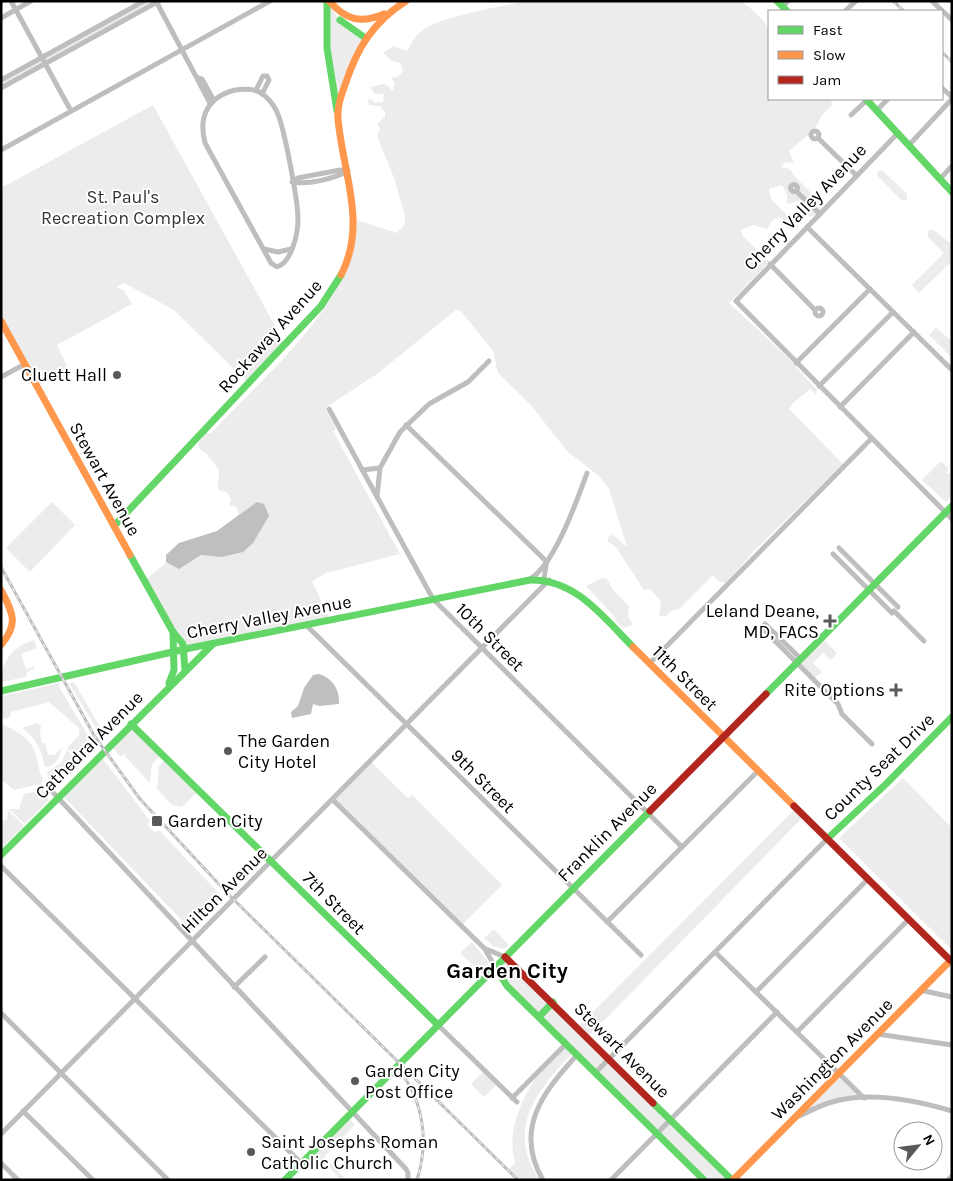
<svg xmlns="http://www.w3.org/2000/svg" width="953" height="1181" viewBox="0 0 953 1181" font-family="Karla,sans-serif">
<style>
.green{fill:#ececec}
.water{fill:#bfbfbf}
.lines{fill:none;stroke-linecap:round;stroke-linejoin:round}
.street{stroke:#bebebe;stroke-width:5}
.fast{stroke:#63d668;stroke-width:7}
.slow{stroke:#ff974d;stroke-width:7}
.jam{stroke:#b3261e;stroke-width:7}
.rail-casing{stroke:#bebebe;stroke-width:3}
.rail{stroke:#fff;stroke-width:1;stroke-dasharray:4;stroke-linecap:butt}
.poi-dot{fill:#595959;stroke:#fff;stroke-width:2}
.labels{text-anchor:middle;stroke-width:4;stroke-linejoin:round;paint-order:stroke}
.park-label{font-size:18px;fill:#333;stroke:#fff}
.street-label{font-size:18px;fill:#000;stroke:#fff}
.poi-label{font-size:18px;fill:#000;stroke:#fff;text-anchor:start}
.district-label{font-size:22px;font-weight:bold;fill:#000;stroke:#fff}
</style>
<rect width="100%" height="100%" fill="#fff"/>
<g class="green">
<polygon points="145,1 157,1 1,87 1,81"/>
<path d="M524 1H740C750 7 766 20 769 32 773 43 769 84 769 99H829L833 104 822 115 814 130 789 151 794 163 785 162 781 167 790 169 796 178 821 203V209L816 215 809 217 798 201 789 204 787 203V195L782 185 769 189 771 199 799 227 788 229 782 219 779 217 772 221 767 229 753 225 741 230 743 236 769 262 729 303 786 356 817 390 816 394 810 389C802 397 796 398 789 409L843 464 754 551 726 583 718 581 713 575 679 609 671 611 666 616H659L661 601 650 589 644 590 616 547 607 541 609 536 613 535 627 547 609 489 599 476 567 451 530 404 498 373 493 351 461 311 456 310 377 374 325 408 336 429 333 431 400 554 326 573 312 581 330 620 180 650 179 643 144 581 166 563V555L179 543 217 531 239 514 235 506H229L231 499 227 492 220 491 218 488 219 470 206 453 199 449 198 444 206 433H211C256 385 322 329 346 268 351 253 353 235 357 220L397 233 405 224V216L394 178 377 136 380 128 377 124 385 117V112L380 106 369 105 368 100 371 99 375 103 383 102 384 94H375L370 87 385 84 393 91 395 83 391 78 398 77 403 71 400 63 392 61 383 53 394 46 407 51C411 46 413 39 417 35 435 16 498 8 524 1Z"/>
<polygon points="328,3 340,21 363,38 338,104 329,46"/>
<polygon points="153,105 285,344 248,383 174,310 124,283 116,287 124,290 132,304 57,345 69,370 37,386 1,321 1,188"/>
<polygon points="882,170 907,194 907,200 901,200 877,175 877,172"/>
<polygon points="932,229 949,242 952,241 952,261 919,293 912,285 944,253 928,237 928,231"/>
<polygon points="936,328 952,341 950,356 929,335"/>
<polygon points="941,461 948,468 947,474 952,473 952,496 946,502 922,480"/>
<polygon points="52,502 75,525 30,572 6,548"/>
<polygon points="602,578 607,579 614,591 629,606 628,616 633,625 623,628 616,622 614,616 586,586"/>
<polygon points="822,638 837,653 831,660 823,653 813,663 822,672 813,679 797,663"/>
<path d="M34 640 37 648 21 654 26 669 35 666V668L27 672 26 677 1 682C1 662 12 647 34 640Z"/>
<polygon points="74,682 105,736 103,739 70,685 69,683"/>
<polygon points="60,683 59,687 89,737 86,740 92,752 82,763 67,748 79,735 79,728 49,702 11,712 10,717 6,719 1,717 1,696"/>
<path d="M37 723 41 726 40 731 42 743H45L48 755H54L63 747C59 757 57 766 45 767 41 749 37 739 22 728Z"/>
<polygon points="132,723 162,754 152,764 150,783 123,754 121,757 110,745"/>
<path d="M1 725C6 725 11 728 15 731 40 745 34 758 43 781L41 784 14 790 1 779Z"/>
<polygon points="67,750 81,764 54,790 50,785 47,772 61,763"/>
<polygon points="100,755 150,821 147,824 155,833 159,830 225,900 192,931 60,793"/>
<polygon points="167,758 199,790 182,807 172,805 157,789 159,766"/>
<polygon points="370,761 408,798 412,795 502,885 461,926 333,800"/>
<polygon points="903,778 952,828 952,950 839,838"/>
<polygon points="44,790 50,795 48,798 49,800 25,824 9,809 19,809 24,794"/>
<path d="M796 808 804 816 589 1036 732 1180H703L574 1052C538 1088 504 1130 540 1180H520L509 1169 515 1163C503 1118 536 1074 564 1042L514 993 497 968 507 961 579 1026Z"/>
<polygon points="8,810 24,826 1,849 1,822 7,819"/>
<polygon points="494,929 509,945 504,949 493,946 484,938"/>
<polygon points="472,942 489,963 481,973 460,953"/>
<polygon points="484,1071 497,1084 484,1097 471,1084"/>
<polygon points="838,1073 864,1098 845,1099 794,1118"/>
<polygon points="347,1117 355,1125 324,1157 347,1180 341,1180 322,1159 314,1167 305,1159"/>
</g>
<g class="water">
<polygon points="257,502 264,504 269,516 253,543 243,552 222,557 201,555 179,569 166,562 166,555 179,543 217,531"/>
<path d="M319 674C332 678 340 689 339 704L319 706 313 704 311 714 292 718 291 712 298 706 304 688 313 675Z"/>
</g>
<g class="lines">
<g class="street">
<polyline points="11,1 71,111"/>
<polyline points="156,1 210,103"/>
<polyline points="932,1 952,20"/>
<polyline points="782,7 788,1"/>
<polyline points="845,11 856,1"/>
<polyline points="1,18 31,1"/>
<polyline points="199,78 202,79 213,99"/>
<polyline points="1,80 144,1"/>
<polyline points="1,88 159,1"/>
<polyline points="942,88 952,97"/>
<path d="M235 90C243 89 254 88 261 93 267 97 273 104 276 110 284 124 298 202 298 219 298 233 292 262 277 267L271 263 205 143C198 116 208 97 235 90Z"/>
<polyline points="256,90 263,76 267,76 269,80 262,94"/>
<polyline points="877,110 888,99"/>
<polyline points="851,115 867,100"/>
<circle cx="815" cy="135" r="4"/>
<polyline points="898,133 736,301 952,519"/>
<polyline points="818,138 857,176"/>
<polyline points="909,145 952,99"/>
<polyline points="1,150 270,1"/>
<path d="M340 170 348 171C333 179 308 185 292 182L298 178Z"/>
<polyline points="940,179 952,166"/>
<circle cx="794" cy="188" r="3.5"/>
<polyline points="796,191 820,214"/>
<polyline points="807,227 952,370"/>
<polyline points="264,249 278,252 291,249"/>
<polyline points="770,264 815,310"/>
<circle cx="819" cy="312" r="4"/>
<polyline points="796,363 870,289"/>
<polyline points="1,377 25,364"/>
<polyline points="819,386 893,312"/>
<polyline points="840,407 914,332"/>
<polyline points="329,409 433,599 682,847"/>
<polyline points="406,425 547,562"/>
<polyline points="362,470 380,468"/>
<polyline points="377,496 380,468 400,432 429,404 468,382 489,361"/>
<polyline points="839,548 898,607"/>
<polyline points="833,554 892,613"/>
<path d="M530 579C555 564 577 500 587 473"/>
<polyline points="544,579 546,565"/>
<polyline points="894,611 924,641"/>
<polyline points="765,624 801,659"/>
<polyline points="306,625 641,955"/>
<polyline points="761,627 838,704 842,714 872,744"/>
<polyline points="650,663 871,439"/>
<polyline points="47,786 406,1169 408,1173 408,1180"/>
<polyline points="333,800 485,949 495,967"/>
<polyline points="1,866 301,1163"/>
<polyline points="607,922 758,771"/>
<polyline points="486,949 505,957"/>
<polyline points="715,952 864,1098"/>
<polyline points="234,987 265,957"/>
<polyline points="920,990 952,997"/>
<polyline points="756,992 868,879"/>
<polyline points="1,1013 168,1180"/>
<polyline points="438,1025 517,1102"/>
<polyline points="797,1032 909,919"/>
<polyline points="877,1034 952,1045"/>
<polyline points="595,1073 827,839"/>
<polyline points="512,1098 566,1044"/>
<polyline points="23,1111 93,1180"/>
<path d="M799 1116C810 1111 821 1105 832 1102 869 1091 915 1100 952 1111"/>
<polyline points="1,1134 549,580"/>
<polyline points="1,1163 18,1180"/>
<path d="M543 1180C513 1129 544 1091 577 1055"/>
<polyline points="611,1180 777,1012"/>
<polyline points="948,1180 952,1176"/>
</g>
<g class="fast">
<polyline points="327,1 327,48 337,111"/>
<polyline points="777,1 787,11"/>
<polyline points="340,20 364,37"/>
<polyline points="866,99 952,192"/>
<polyline points="114,526 321,306 341,275"/>
<polyline points="130,555 173,632 183,644 185,670"/>
<polyline points="169,683 174,670 173,632"/>
<path d="M1 691 190 648 530 580C576 579 603 617 633 647"/>
<polyline points="766,694 952,506"/>
<polyline points="131,724 438,1025"/>
<polyline points="827,839 886,784 952,717"/>
<polyline points="1,855 213,644"/>
<polyline points="495,967 507,986 704,1180"/>
<polyline points="539,1017 553,1002"/>
<polyline points="653,1103 732,1180"/>
<polyline points="285,1180 650,811"/>
</g>
<g class="slow">
<path d="M329 1C346 20 360 24 384 14"/>
<path d="M341 275C368 223 342 171 338 118 337 106 341 95 345 85 357 48 373 22 406 1"/>
<polyline points="1,321 130,555"/>
<path d="M1 590C13 613 19 624 1 645"/>
<polyline points="633,647 794,806"/>
<polyline points="733,1180 952,959"/>
</g>
<g class="jam">
<polyline points="794,806 950,960"/>
<polyline points="650,811 766,694"/>
<polyline points="505,957 653,1103"/>
</g>
<g class="rail-casing">
<g id="rail">
<polyline points="893,1 904,11"/>
<polyline points="942,52 952,62"/>
<polyline points="1,567 95,737 140,799 229,895 518,1180"/>
<path d="M400 1071C424 1103 429 1142 417 1180"/>
</g>
</g>
<use href="#rail" class="rail"/>
</g>
<g class="poi-dot">
<circle cx="117" cy="375" r="5"/>
<path d="M827.5 613.5h5v5h5v5h-5v5h-5v-5h-5v-5h5z"/>
<path d="M893.5 682.5h5v5h5v5h-5v5h-5v-5h-5v-5h5z"/>
<circle cx="228" cy="751" r="5"/>
<rect x="151" y="815" width="12" height="12" rx="2.5"/>
<circle cx="355" cy="1081" r="5"/>
<circle cx="251" cy="1152" r="5"/>
</g>
<g class="labels">
<g class="park-label">
<text x="123" y="203">St. Paul's<tspan x="123" dy="21">Recreation Complex</tspan></text>
</g>
<g class="street-label">
<text transform="translate(805 207) rotate(-46)" y="6">Cherry Valley Avenue</text>
<text transform="translate(270 336) rotate(-48)" y="6">Rockaway Avenue</text>
<text transform="translate(105 479) rotate(61)" y="6">Stewart Avenue</text>
<text transform="translate(269 617) rotate(-11)" y="6">Cherry Valley Avenue</text>
<text transform="translate(490 637) rotate(45)" y="6">10th Street</text>
<text transform="translate(685 678) rotate(45)" y="6">11th Street</text>
<text transform="translate(89 745) rotate(-45)" y="6">Cathedral Avenue</text>
<text transform="translate(879 767) rotate(-44)" y="6">County Seat Drive</text>
<text transform="translate(483 781) rotate(45)" y="6">9th Street</text>
<text transform="translate(607 832) rotate(-45)" y="6">Franklin Avenue</text>
<text transform="translate(224 890) rotate(-45)" y="6">Hilton Avenue</text>
<text transform="translate(334 903) rotate(45)" y="6">7th Street</text>
<text transform="translate(622 1050) rotate(45)" y="6">Stewart Avenue</text>
<text transform="translate(832 1059) rotate(-45)" y="6">Washington Avenue</text>
</g>
<g class="poi-label">
<text x="107" y="381" text-anchor="end">Cluett Hall</text>
<text x="819" y="617" text-anchor="end">Leland Deane,<tspan x="819" dy="21">MD, FACS</tspan></text>
<text x="885" y="696" text-anchor="end">Rite Options</text>
<text x="238" y="747">The Garden<tspan x="238" dy="21">City Hotel</tspan></text>
<text x="168" y="827">Garden City</text>
<text x="365" y="1077">Garden City<tspan x="365" dy="21">Post Office</tspan></text>
<text x="261" y="1148">Saint Josephs Roman<tspan x="261" dy="21">Catholic Church</tspan></text>
</g>
<g class="district-label">
<text x="507" y="978">Garden City</text>
</g>
</g>
<rect width="953" height="1181" fill="none" stroke="#000000" stroke-width="5"/>
<rect x="768" y="10" width="175" height="90" fill="#ffffff" stroke="#999999"/>
<rect x="778" y="26" width="25" height="8" fill="#63d668" stroke="#999999"/>
<text x="813" y="35" font-size="15" fill="#000000">Fast</text>
<rect x="778" y="51" width="25" height="8" fill="#ff974d" stroke="#999999"/>
<text x="813" y="60" font-size="15" fill="#000000">Slow</text>
<rect x="778" y="76" width="25" height="8" fill="#b3261e" stroke="#999999"/>
<text x="813" y="85" font-size="15" fill="#000000">Jam</text>
<g transform="translate(918 1146) rotate(61)"><circle r="24" fill="#ffffff" stroke="#999999"/>
<path d="M0-4L9 19L0 12L-9 19Z" fill="#595959"/>
<text y="-8" font-size="14" font-weight="bold" text-anchor="middle" fill="#000000">N</text>
</g>
</svg>
